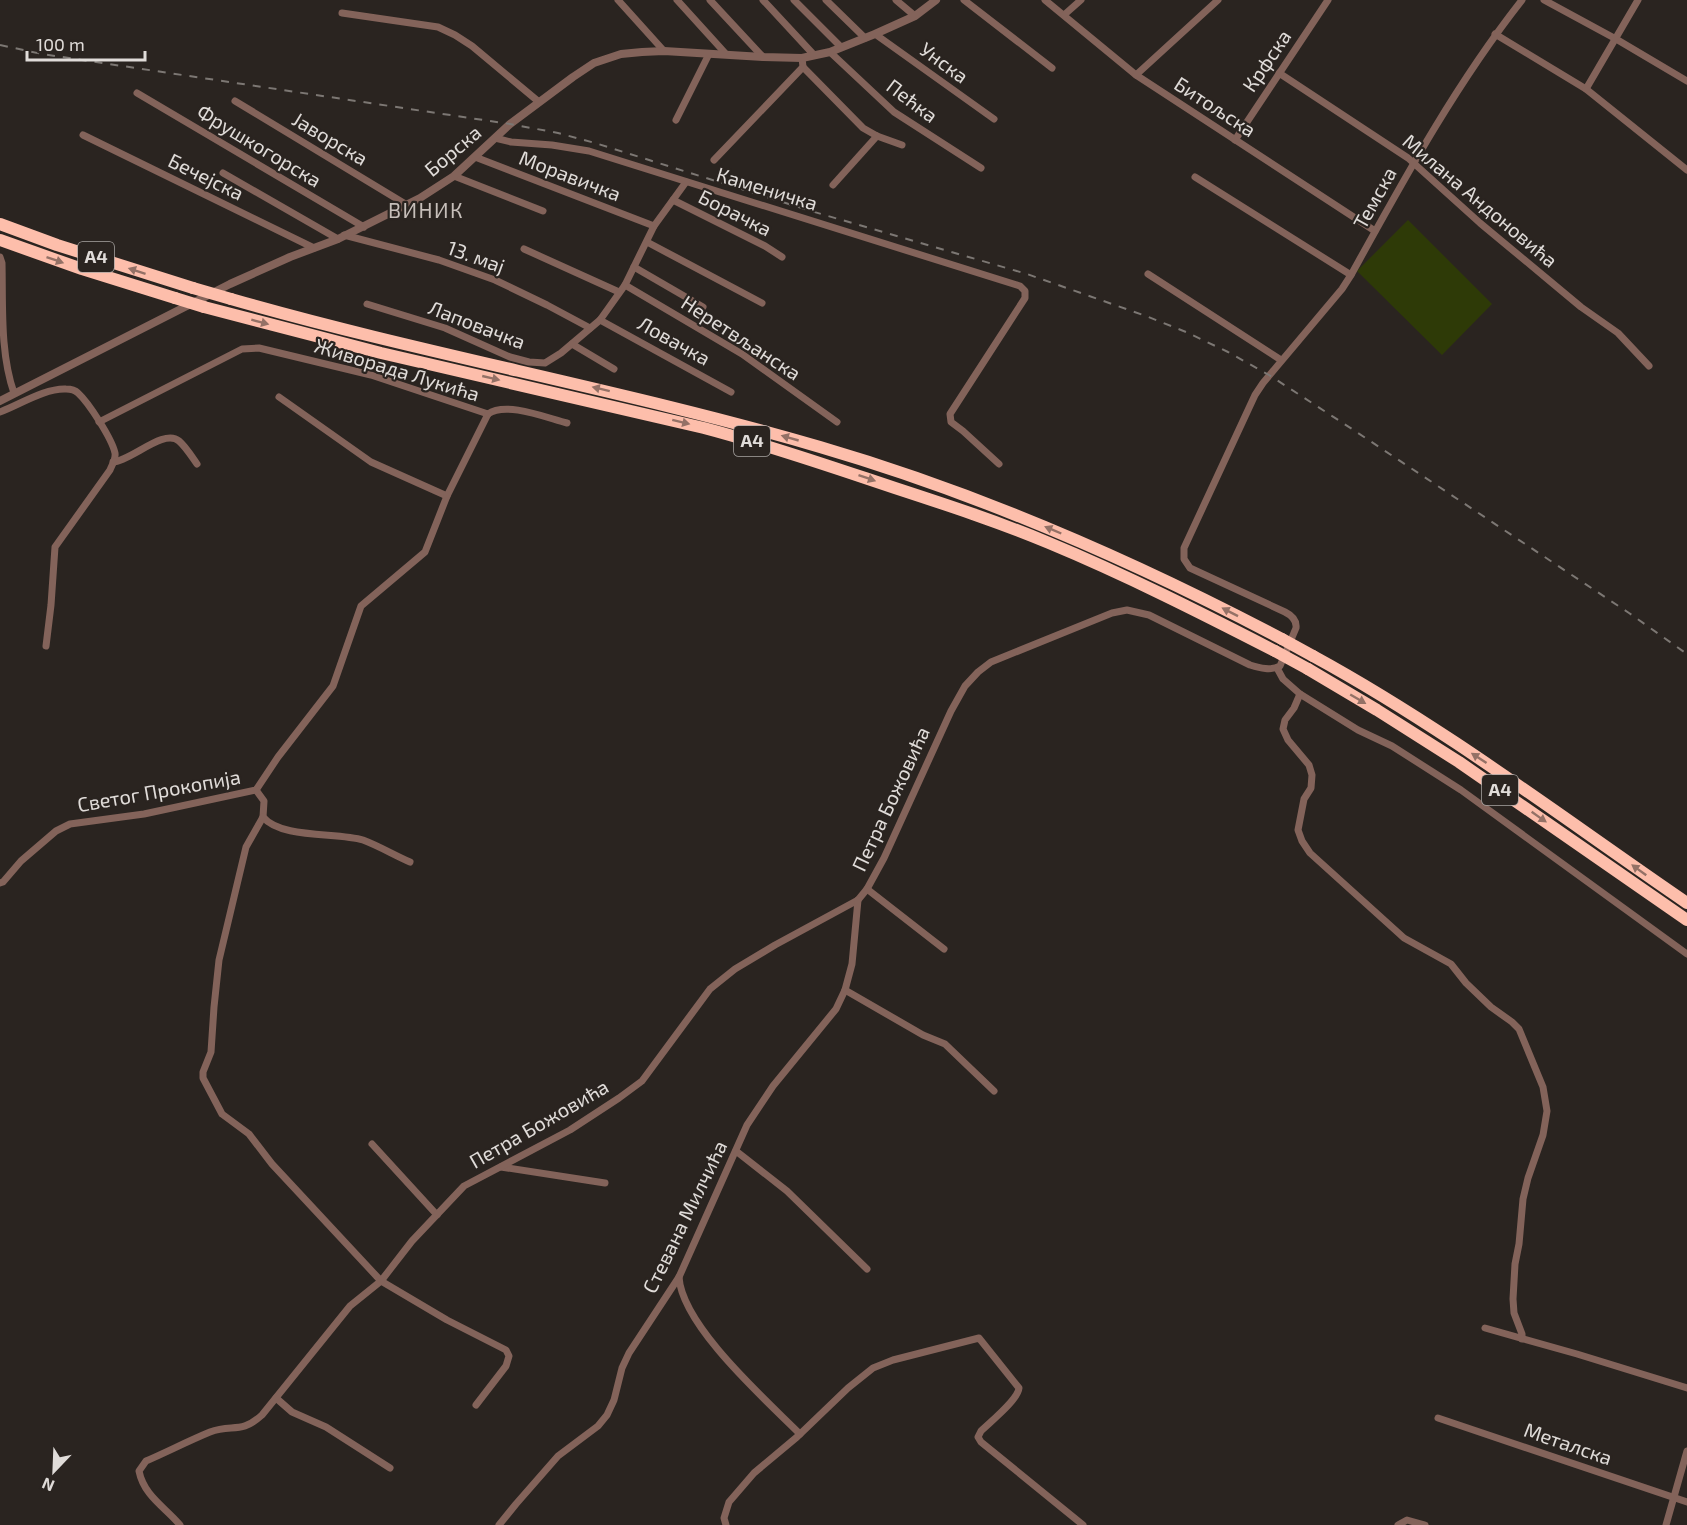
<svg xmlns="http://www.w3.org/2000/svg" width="1687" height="1525" viewBox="0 0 1687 1525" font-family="'Exo 2',sans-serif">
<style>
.pitch{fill:#2e3a07}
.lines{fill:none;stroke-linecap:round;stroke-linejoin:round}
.minor{stroke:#83635a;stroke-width:7}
.tertiary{stroke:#83635a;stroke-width:8}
.motorway{stroke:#fdbeab;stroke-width:12}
.rail{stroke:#7c7773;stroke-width:2;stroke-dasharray:8 8;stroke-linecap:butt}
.motorway-bridge{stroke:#fdbeab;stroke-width:12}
.oneway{fill:#947166}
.labels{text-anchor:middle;stroke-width:4.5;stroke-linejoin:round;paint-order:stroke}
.shield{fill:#2a2420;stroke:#a9a5a2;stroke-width:1.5}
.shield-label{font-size:18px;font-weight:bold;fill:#e0dcd9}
.street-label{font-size:20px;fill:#e0dcd9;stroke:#2a2420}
.neighbourhood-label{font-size:21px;letter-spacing:1.5px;fill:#c7bfba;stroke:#2a2420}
</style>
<rect width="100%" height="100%" fill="#2a2420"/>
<polygon class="pitch" points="1408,220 1492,304 1442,355 1357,271"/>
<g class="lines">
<g class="minor">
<polyline points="618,0 664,51"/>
<polyline points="677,0 726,54"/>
<polyline points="710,0 763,57"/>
<polyline points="763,0 814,55"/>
<polyline points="794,0 841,47"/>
<polyline points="826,0 865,38"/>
<polyline points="896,0 915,16"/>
<polyline points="964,0 1052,68"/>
<polyline points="1045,0 1136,75 1375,231"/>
<polyline points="1544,0 1616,39 1687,81"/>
<polyline points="342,13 438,27 455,35 472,46 539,102"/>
<polyline points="1064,15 1081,0"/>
<polyline points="875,34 994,119"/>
<polyline points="1495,34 1586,89 1687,170"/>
<polyline points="830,52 894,112 981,168"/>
<polyline points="803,67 863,128 877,136 902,145"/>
<polyline points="1279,73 1408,158 1480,223 1551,282 1581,307 1618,333 1649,366"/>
<polyline points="1136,75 1218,0"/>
<polyline points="1586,89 1638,0"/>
<polyline points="137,93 364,227"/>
<polyline points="235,101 407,205"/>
<polyline points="676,120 709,54"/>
<polyline points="83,135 314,248"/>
<polyline points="495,138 511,142 552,145 589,151 1020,286 1025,291 1025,298 950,414 951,422 963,431 999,464"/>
<polyline points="1235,140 1328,0"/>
<polyline points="475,157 654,226"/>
<polyline points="714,160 803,67 802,58"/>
<polyline points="223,173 338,239"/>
<polyline points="454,176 543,211"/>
<polyline points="1195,177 1351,275"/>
<polyline points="833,185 877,136"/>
<polyline points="673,200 765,246 782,257"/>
<polyline points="344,235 439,260 495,280 547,305 590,328"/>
<polyline points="647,242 762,303"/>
<polyline points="524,249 619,292"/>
<path d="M0 257 2 263C3 306 0 353 14 393"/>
<polyline points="634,267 703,307"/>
<polyline points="1148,274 1281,360"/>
<polyline points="625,285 742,354 837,422"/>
<polyline points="367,304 445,328 510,357 529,362 545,363 561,353 600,320 625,285 654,226 686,182"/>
<polyline points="600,320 731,392"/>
<polyline points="572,344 614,369"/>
<polyline points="279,397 371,462 447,496"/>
<path d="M0 412C19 405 45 388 66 389 70 389 75 390 78 393 89 403 112 439 115 453 116 459 112 465 110 470L55 547 51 605 46 646"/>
<path d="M488 414C506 401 547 418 567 423"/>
<polyline points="99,422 242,349 259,348 371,375 488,414"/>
<path d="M113 462C131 461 164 428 179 441 186 447 192 457 197 464"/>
<polyline points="1277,668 1283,679 1300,694 1358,730 1392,746 1461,790 1687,954"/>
<polyline points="1300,694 1294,708 1285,720 1283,729 1288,740 1309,765 1312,775 1311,788 1304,799 1298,830 1302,841 1310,853 1404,938 1451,964 1466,983 1491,1007 1512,1022 1519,1029 1543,1087 1547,1111 1543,1135 1528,1178 1523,1199 1519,1244 1515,1264 1513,1299 1514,1313 1522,1334 1522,1339"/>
<polyline points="256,790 264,801 263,817 246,847 219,960 214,1007 211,1052 203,1072 203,1078 222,1114 249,1134 272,1164 381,1281 447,1320 506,1350 509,1356 506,1366 476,1405"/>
<path d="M263 817C281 839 338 832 363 840 379 846 394 855 410 862"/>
<polyline points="0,883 3,882 21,861 56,831 70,824 144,814 256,790 278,757 333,686 361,606 425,552 447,496 488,414"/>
<polyline points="867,889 944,949"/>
<polyline points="845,990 923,1035 945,1044 994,1091"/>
<polyline points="372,1144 437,1215"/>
<polyline points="736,1151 787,1191 867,1269"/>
<polyline points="501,1167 605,1183"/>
<path d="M679 1277C682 1326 766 1400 800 1434"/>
<polyline points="1485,1328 1577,1354 1687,1388"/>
<polyline points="276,1398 292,1412 326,1427 390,1468"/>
<polyline points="1438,1418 1687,1502"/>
<path d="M180 1525C165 1507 144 1496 139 1471L146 1461C167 1452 188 1441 210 1432 232 1423 240 1435 262 1415L350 1306 381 1281 412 1241 464 1186 570 1130 619 1098 642 1081 710 989 735 969 775 945 858 900 867 889 884 858 951 711 965 686 978 672 991 662 1112 613 1127 610 1149 615 1250 665C1260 668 1271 671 1280 666L1296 628C1297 620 1291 615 1285 612L1190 568 1184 559V548L1255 395 1263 383 1342 289 1351 275C1403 181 1455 85 1522 0"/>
<polyline points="499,1525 516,1504 558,1456 598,1426 607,1415 614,1400 622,1368 629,1353 679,1277 747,1125 773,1086 836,1009 845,990 852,964 858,900"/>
<path d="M726 1525 724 1518 729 1502 754 1473 797 1437 848 1388 873 1368 893 1360 979 1338 1019 1388C1018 1400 990 1422 981 1431L978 1437 981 1442 1083 1525"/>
<polyline points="1398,1525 1407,1520 1425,1525"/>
<polyline points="1666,1525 1687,1451"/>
</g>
<polyline class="tertiary" points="0,401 230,284 290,257 338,239 420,198 454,176 510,124 573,77 594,63 621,54 642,52 664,51 763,57 802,58 830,52 875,34 915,16 936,0"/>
<g class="motorway">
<polyline points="0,224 57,245 193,288"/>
<polyline points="0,240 82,269 175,298"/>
<path d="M231 299C426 355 626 390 820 447 981 494 1134 561 1282 639"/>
<path d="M204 307 381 353 704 428C769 445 832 467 895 488 947 505 999 522 1049 543 1126 575 1201 613 1275 651"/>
<path d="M1313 656C1445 728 1564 819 1687 903"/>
<polyline points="1308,669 1377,710 1459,762 1687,920"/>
</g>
<polyline class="rail" points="0,45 42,54 510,124 558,133 595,143 811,211 1027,274 1146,316 1186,332 1228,352 1269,375 1352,429 1629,613 1687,654"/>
<g class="motorway-bridge">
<polyline points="193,288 231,299"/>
<polyline points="175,298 204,307"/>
<polyline points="1282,639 1313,656"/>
<polyline points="1275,651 1308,669"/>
</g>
</g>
<defs><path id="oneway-solid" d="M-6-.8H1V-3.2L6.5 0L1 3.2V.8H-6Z" transform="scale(1.5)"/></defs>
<g class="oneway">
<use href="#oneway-solid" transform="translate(55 260) rotate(19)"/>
<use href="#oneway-solid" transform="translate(137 271) rotate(-162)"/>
<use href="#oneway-solid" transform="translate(260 322) rotate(15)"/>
<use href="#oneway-solid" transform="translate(491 378) rotate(13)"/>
<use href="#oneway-solid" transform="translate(601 389) rotate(-166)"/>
<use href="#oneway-solid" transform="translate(681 422) rotate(14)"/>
<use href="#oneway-solid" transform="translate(790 438) rotate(-164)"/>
<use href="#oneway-solid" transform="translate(867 478) rotate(19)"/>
<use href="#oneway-solid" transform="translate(1053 530) rotate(-157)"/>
<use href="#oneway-solid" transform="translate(1230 612) rotate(-153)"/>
<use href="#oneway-solid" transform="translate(1358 699) rotate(30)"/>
<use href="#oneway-solid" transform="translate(1479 758) rotate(-147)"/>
<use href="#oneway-solid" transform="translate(1539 817) rotate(35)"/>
<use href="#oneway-solid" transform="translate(1639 870) rotate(-144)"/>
</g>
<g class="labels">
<g class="shield">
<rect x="78" y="242" width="36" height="30" rx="4.5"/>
<rect x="734" y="426" width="36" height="30" rx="4.5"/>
<rect x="1482" y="775" width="36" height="30" rx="4.5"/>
</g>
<g class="shield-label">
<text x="96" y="263">A4</text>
<text x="752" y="447">A4</text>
<text x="1500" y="796">A4</text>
</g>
<g class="street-label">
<text transform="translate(1267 61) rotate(-56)" y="7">Крфска</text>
<text transform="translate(944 63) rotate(36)" y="7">Унска</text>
<text transform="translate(912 101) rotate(37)" y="7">Пећка</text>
<text transform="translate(1215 107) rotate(33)" y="7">Битољска</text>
<text transform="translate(330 139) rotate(31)" y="7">Јаворска</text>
<text transform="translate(259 146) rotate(31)" y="7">Фрушкогорска</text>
<text transform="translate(453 151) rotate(-40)" y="7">Борска</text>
<text transform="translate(570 176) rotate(21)" y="7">Моравичка</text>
<text transform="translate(206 177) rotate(26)" y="7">Бечејска</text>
<text transform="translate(767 189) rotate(17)" y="7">Каменичка</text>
<text transform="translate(1375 198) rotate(-61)" y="7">Темска</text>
<text transform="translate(1480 201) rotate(40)" y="7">Милана Андоновића</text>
<text transform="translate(735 213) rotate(27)" y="7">Борачка</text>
<text transform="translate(476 257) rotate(20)" y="7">13. мај</text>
<text transform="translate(477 325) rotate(21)" y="7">Лаповачка</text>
<text transform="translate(741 338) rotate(33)" y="7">Неретвљанска</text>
<text transform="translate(674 341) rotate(29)" y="7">Ловачка</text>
<text transform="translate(397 370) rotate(17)" y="7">Живорада Лукића</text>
<text transform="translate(159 791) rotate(-10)" y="7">Светог Прокопија</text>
<text transform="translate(891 799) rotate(-65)" y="7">Петра Божовића</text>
<text transform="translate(539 1124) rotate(-30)" y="7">Петра Божовића</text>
<text transform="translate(685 1217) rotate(-64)" y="7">Стевана Милчића</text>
<text transform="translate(1568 1444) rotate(19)" y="7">Металска</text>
</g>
<g class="neighbourhood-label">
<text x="426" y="218">ВИНИК</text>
</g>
</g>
<g transform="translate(54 1471) rotate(203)" stroke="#2a2420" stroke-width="4.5" paint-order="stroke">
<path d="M0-4.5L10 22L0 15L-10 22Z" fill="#e0dcd9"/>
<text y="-9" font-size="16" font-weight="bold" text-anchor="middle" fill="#e0dcd9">N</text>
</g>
<path d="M27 51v9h118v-9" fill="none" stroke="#e0dcd9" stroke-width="3"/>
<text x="36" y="51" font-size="18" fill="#e0dcd9" stroke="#2a2420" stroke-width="4.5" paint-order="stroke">100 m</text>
</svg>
